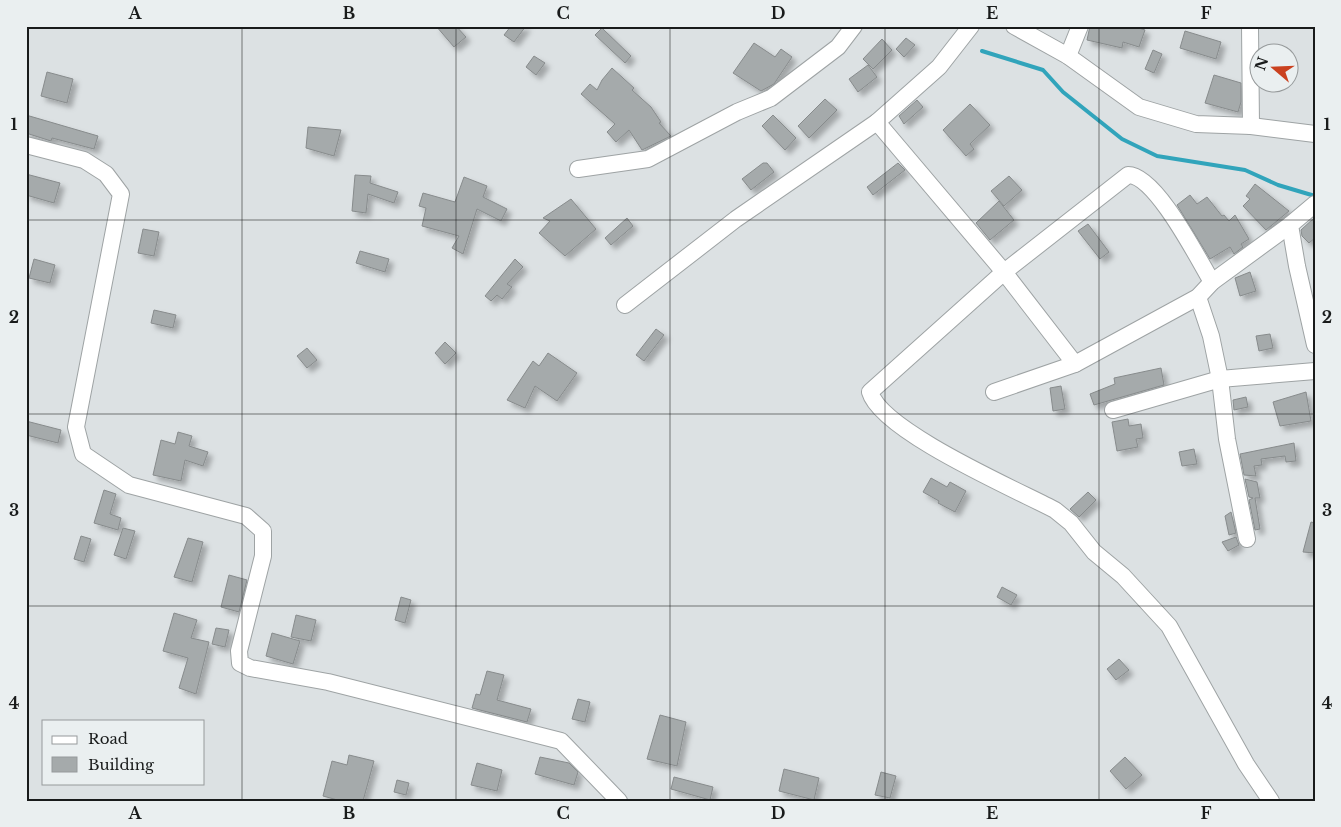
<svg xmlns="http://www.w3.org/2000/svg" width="1341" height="827" viewBox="0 0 1341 827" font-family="'Libre Baskerville',serif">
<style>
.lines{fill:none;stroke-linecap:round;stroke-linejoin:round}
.stream{stroke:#31a4bb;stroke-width:4}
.building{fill:#a5aaab;stroke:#878b8c;filter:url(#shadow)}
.minor-casing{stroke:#9ea3a4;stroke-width:18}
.minor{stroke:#fff;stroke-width:16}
.grid{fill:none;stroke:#191b1b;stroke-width:1;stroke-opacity:0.55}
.neatline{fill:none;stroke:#191b1b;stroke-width:2}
.grid-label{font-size:16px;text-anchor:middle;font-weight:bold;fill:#191b1b}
</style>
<defs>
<filter id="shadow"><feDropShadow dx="4.5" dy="4.5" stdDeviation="2.5" flood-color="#0004"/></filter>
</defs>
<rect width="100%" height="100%" fill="#dce1e3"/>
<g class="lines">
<polyline class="stream" points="982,51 1043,70 1063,92 1122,139 1157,156 1245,170 1278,185 1315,196"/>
</g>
<g class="building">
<polygon points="436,26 456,26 466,37 454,47"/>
<polygon points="511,26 526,26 514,42 504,35"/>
<polygon points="1090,26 1133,26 1145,30 1139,47 1123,42 1122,48 1087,40"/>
<polygon points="602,28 631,56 625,63 595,35"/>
<polygon points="1185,31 1221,42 1216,59 1180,48"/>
<polygon points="906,38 915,45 904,57 896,49"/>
<polygon points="882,39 892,50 873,69 863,59"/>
<polygon points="754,43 775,57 781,49 792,57 774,84 761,91 733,73"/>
<polygon points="1153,50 1162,54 1154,73 1145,69"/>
<polygon points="534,56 545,63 536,75 526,67"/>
<polygon points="868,65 877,77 858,92 849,79"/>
<polygon points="612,68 634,88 632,90 651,107 661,122 659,123 671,136 642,150 629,130 616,142 607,132 615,124 581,94 590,84 597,90 602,80"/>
<polygon points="47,72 73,79 67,103 41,96"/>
<polygon points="1214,75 1241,83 1241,102 1238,112 1205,103"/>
<polygon points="825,99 837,110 809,138 798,126"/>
<polygon points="917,100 923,107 904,124 899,116"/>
<polygon points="970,104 990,125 970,144 974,149 966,156 943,130"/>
<polygon points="26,115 98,136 94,149 52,138 51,141 26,133"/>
<polygon points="773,115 796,138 785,150 762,126"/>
<polygon points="308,127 341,130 334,156 306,148"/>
<polygon points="763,163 767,163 774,172 751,190 742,179"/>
<polygon points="898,163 905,170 873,195 867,187"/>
<polygon points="26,174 60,183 54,203 26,195"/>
<polygon points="355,175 371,176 370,183 398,192 394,203 368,194 366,213 352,211"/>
<polygon points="1009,176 1022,190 1004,206 991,191"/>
<polygon points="464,177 487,186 483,197 507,209 501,221 477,209 463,254 452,248 459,236 422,226 426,208 419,206 423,193 455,202"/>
<polygon points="1255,184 1289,211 1266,230 1243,206 1250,199 1246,196"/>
<polygon points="1190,195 1197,204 1207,197 1222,216 1224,215 1229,221 1235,215 1249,239 1241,244 1243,247 1234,254 1230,247 1210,259 1177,205"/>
<polygon points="571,199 596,229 565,256 539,233 550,221 543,218"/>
<polygon points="999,201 1014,220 990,240 976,223"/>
<polygon points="1315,217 1315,238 1309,243 1302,236 1301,230"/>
<polygon points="627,218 633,226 611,245 605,238"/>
<polygon points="1088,224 1109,252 1100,259 1078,231"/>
<polygon points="143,229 159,232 154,256 138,253"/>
<polygon points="360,251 389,259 385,272 356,263"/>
<polygon points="34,259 55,265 50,283 29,278"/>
<polygon points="515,259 523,267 507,284 512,287 502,299 497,295 491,301 485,296"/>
<polygon points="1250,272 1256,291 1240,296 1235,278"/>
<polygon points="154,310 176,315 173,328 151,323"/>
<polygon points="656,329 664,335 644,361 636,355"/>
<polygon points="1270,334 1273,348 1259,351 1256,336"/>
<polygon points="445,342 456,353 445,364 435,353"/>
<polygon points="307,348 317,360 307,368 297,356"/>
<polygon points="548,353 577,373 557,401 535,386 525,408 507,400 533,361 539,366"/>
<polygon points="1161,368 1164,385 1094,405 1090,394 1115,384 1114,378"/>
<polygon points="1061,386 1065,409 1053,411 1050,388"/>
<polygon points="1306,392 1311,421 1280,426 1273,402"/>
<polygon points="1246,397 1248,407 1234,410 1233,400"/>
<polygon points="1128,419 1129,426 1141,424 1143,438 1136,439 1138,447 1117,451 1112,422"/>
<polygon points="26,421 61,430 58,443 26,435"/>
<polygon points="178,432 192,436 189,446 208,452 203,466 185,460 181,481 153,475 161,440 175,444"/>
<polygon points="1294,443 1296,461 1286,462 1285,456 1261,459 1262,465 1254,466 1256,476 1244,475 1240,454"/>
<polygon points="1194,449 1197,464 1182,466 1179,452"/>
<polygon points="931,478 947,487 950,482 966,491 955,512 938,503 939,501 923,492"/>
<polygon points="1245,479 1257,482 1260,498 1255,498 1260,529 1255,530 1249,500 1253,498 1249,497"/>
<polygon points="104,490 116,494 110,514 121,518 118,530 94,523"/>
<polygon points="1088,492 1096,500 1079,517 1070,509"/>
<polygon points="1231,512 1236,533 1229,535 1225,516"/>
<polygon points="1311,522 1315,523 1315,553 1303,552"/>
<polygon points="123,528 135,531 126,559 114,555"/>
<polygon points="81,536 91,539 84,562 74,559"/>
<polygon points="1236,537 1239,545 1228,551 1222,542"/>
<polygon points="188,538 203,542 192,582 174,577"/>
<polygon points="229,575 247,580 239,612 221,607"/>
<polygon points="1002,587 1017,595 1011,605 997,597"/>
<polygon points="401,597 411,600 405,623 395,620"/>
<polygon points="174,613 197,620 191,638 209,642 196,694 179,688 188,658 163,651"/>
<polygon points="296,615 316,620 311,641 291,637"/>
<polygon points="216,628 229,630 225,647 212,644"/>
<polygon points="272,633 300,641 293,664 266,656"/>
<polygon points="1119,659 1129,670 1116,680 1107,669"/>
<polygon points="487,671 504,675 497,700 531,709 527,722 472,708 476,694 480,695"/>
<polygon points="578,699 590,702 585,722 572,719"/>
<polygon points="660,715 686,722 677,766 647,759"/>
<polygon points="349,755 374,761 363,801 341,801 323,796 332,761 347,765"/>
<polygon points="540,757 569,763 578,772 574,785 535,774"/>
<polygon points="1125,757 1142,775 1126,789 1110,771"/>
<polygon points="477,763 502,770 497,791 471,785"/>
<polygon points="784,769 819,778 814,800 779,791"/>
<polygon points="881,772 896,776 890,798 875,795"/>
<polygon points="674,777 713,787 710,800 671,789"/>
<polygon points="397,780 409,783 406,795 394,792"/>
</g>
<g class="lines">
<g class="minor-casing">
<g id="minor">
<polyline points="971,26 939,67 877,122 1004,272 1075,364"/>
<polyline points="1014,26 1068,56 1139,107 1196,124 1251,126 1315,134"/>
<polyline points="1250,26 1251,126"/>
<polyline points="1068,56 1080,26"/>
<polyline points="26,145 84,160 106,174 121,194 76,427 83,454 129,485 246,516 263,531 263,556 239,651 240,663 250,668 328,682 561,741 619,801"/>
<polyline points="578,169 648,159 737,112 771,98 838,47 854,26"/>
<polyline points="1315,204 1290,225 1297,266 1315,345"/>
<path d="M1212 282C1198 259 1156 175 1128 175L1004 272 870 392C881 431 1017 490 1055 510L1071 523 1094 552 1123 576 1169 626 1246 764 1271 801"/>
<polyline points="1198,297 1211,336 1220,379 1315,371"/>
<polyline points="625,305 736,219 877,122"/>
<polyline points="994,392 1075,364 1198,297 1212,282 1290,225"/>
<polyline points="1113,410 1220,379 1227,439 1247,539"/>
</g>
</g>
<use href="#minor" class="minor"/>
</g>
<path class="grid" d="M242 26V801M456 26V801M670 26V801M885 26V801M1099 26V801M26 220H1315M26 414H1315M26 606H1315"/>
<rect width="1341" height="827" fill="none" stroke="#eaeff0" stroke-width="55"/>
<rect x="42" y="720" width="162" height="65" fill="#eaeff0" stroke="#969a9b"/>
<rect x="52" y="736" width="25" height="8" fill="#ffffff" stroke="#969a9b"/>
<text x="88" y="744" font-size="15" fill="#191b1b">Road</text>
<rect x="52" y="757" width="25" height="15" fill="#a5aaab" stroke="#969a9b"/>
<text x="88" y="770" font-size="15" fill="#191b1b">Building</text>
<g transform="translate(1274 68) rotate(289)"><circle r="24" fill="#eaeff0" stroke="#969a9b"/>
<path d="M0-4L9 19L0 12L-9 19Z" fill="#ca411f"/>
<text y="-8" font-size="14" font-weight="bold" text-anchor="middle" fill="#191b1b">N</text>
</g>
<rect x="28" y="28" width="1286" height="772" class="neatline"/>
<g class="grid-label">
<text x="135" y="19">A</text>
<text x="349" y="19">B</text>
<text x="563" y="19">C</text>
<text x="778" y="19">D</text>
<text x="992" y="19">E</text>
<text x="1206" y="19">F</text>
<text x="14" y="130">1</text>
<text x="1327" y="130">1</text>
<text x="14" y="323">2</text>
<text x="1327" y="323">2</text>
<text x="14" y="516">3</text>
<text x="1327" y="516">3</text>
<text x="14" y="709">4</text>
<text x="1327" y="709">4</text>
<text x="135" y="819">A</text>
<text x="349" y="819">B</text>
<text x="563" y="819">C</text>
<text x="778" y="819">D</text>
<text x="992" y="819">E</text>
<text x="1206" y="819">F</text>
</g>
</svg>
